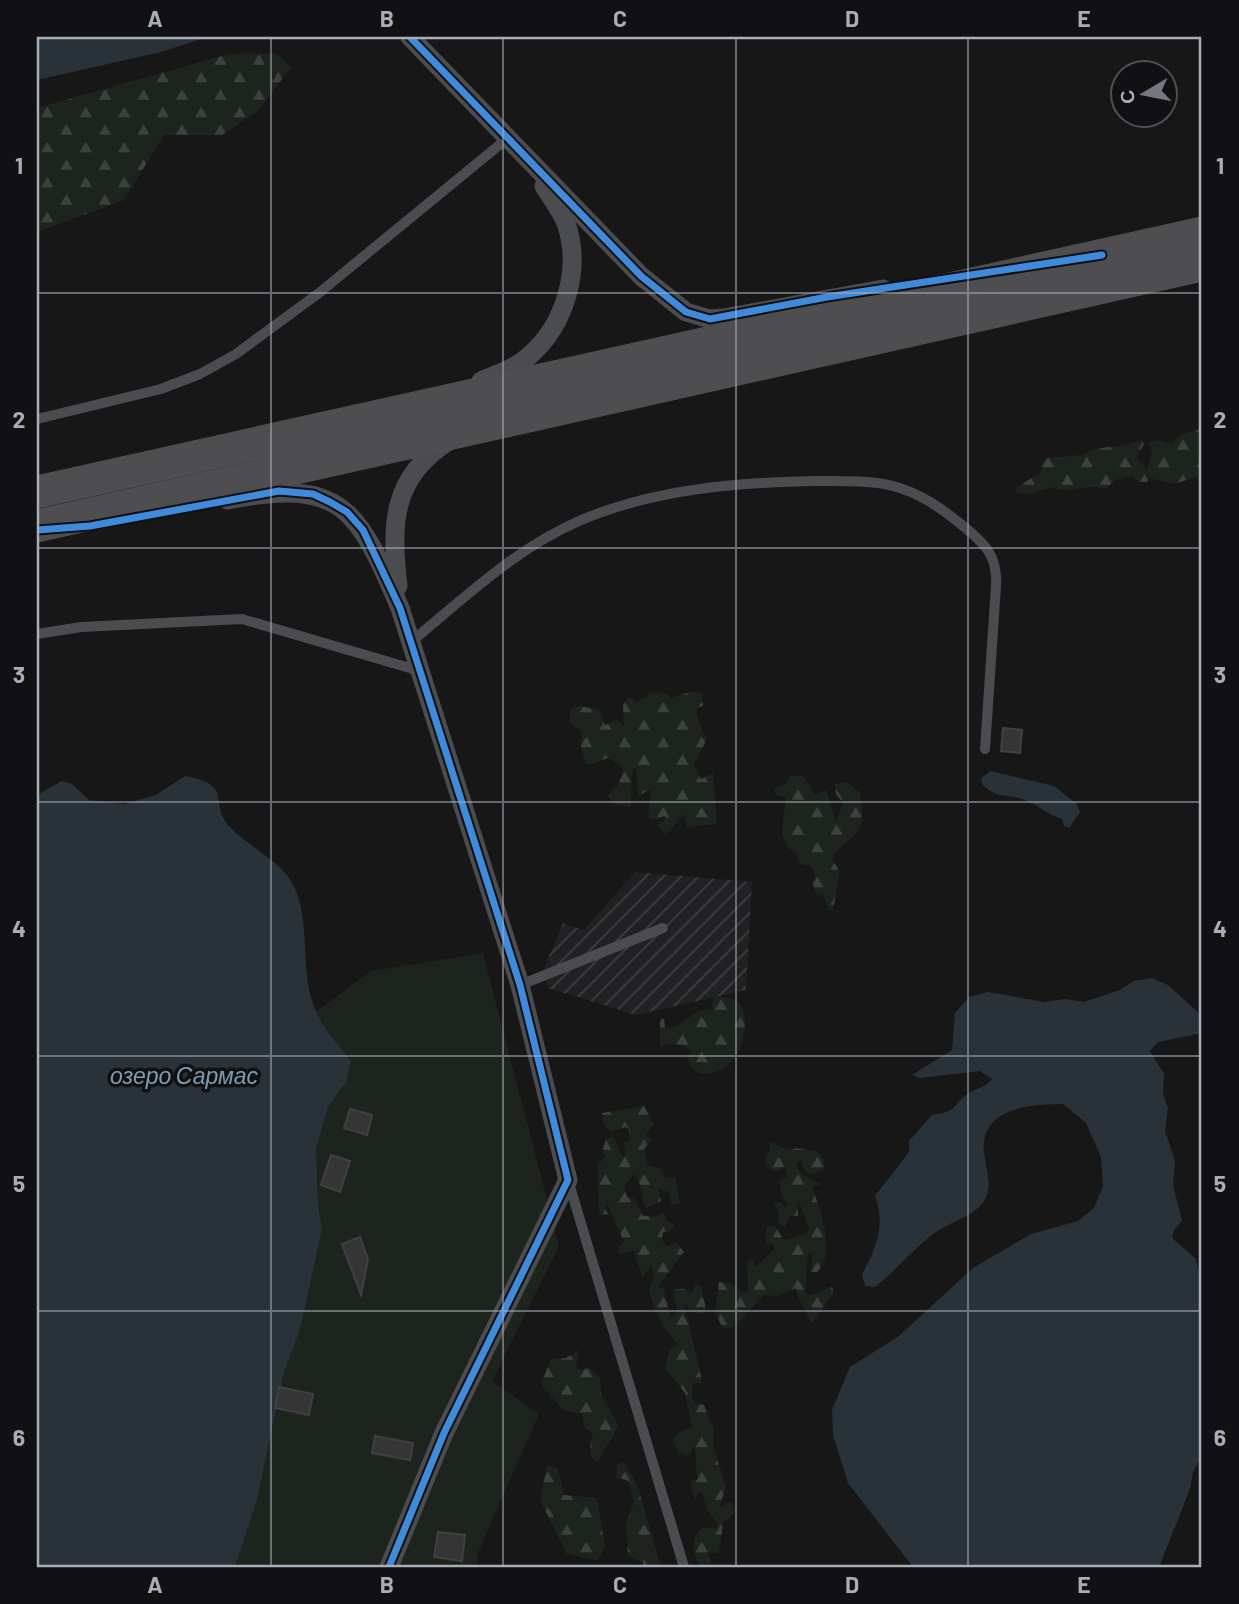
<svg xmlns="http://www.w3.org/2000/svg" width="1239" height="1604" viewBox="0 0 1239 1604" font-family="Barlow,sans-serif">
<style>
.industrial{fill:url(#industrial-furrows)}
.forest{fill:url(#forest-firs)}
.garden{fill:#1d241e}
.water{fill:#2a3239}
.building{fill:#353536;stroke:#3f4043;stroke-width:2}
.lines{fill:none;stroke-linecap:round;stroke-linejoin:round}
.lane{stroke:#4b4c50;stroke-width:10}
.street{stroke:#4b4c50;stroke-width:19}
.highway{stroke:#4e4e51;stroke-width:33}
.cycleway-casing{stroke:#111113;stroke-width:11}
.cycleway{stroke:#408adc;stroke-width:7}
.grid{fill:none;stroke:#a8adb8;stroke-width:2;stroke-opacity:0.55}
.labels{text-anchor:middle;stroke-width:7;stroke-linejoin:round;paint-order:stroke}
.water-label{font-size:23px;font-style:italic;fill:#7f9bb3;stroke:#111113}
.neatline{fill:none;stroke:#a8adb8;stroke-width:2.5}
.grid-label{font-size:23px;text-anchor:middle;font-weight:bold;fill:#a8adb8}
</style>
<defs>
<pattern id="industrial-furrows" width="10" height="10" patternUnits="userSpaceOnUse" patternTransform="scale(1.75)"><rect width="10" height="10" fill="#212123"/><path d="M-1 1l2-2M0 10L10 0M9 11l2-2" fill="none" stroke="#3e3f41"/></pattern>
<pattern id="forest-firs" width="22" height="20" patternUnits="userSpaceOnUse" patternTransform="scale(1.75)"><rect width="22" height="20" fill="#1d241e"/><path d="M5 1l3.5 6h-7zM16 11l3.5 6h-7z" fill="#3b413d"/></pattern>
</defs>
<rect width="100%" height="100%" fill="#171717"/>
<polygon class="industrial" points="635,872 752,882 746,990 636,1015 548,988 544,968 563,923 584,930"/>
<g class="forest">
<polygon points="275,53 291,67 259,110 222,135 164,135 124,200 37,232 37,108 229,54"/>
<path d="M1202 428 1200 482 1196 477 1174 484 1149 478 1147 482H1139L1132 476 1115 480 1106 489C1086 482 1067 496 1051 487L1032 494 1017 493 1016 488 1041 472 1042 463 1047 458 1083 455 1093 449 1127 445 1142 440 1144 444 1136 458 1147 469 1152 454 1149 442 1159 440 1171 444 1179 436Z"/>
<path d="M691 692 702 693 703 706 697 708 696 712 704 735 708 737 694 765 701 779 713 773 717 824 687 827 685 814 666 834 657 825 664 821 665 816 653 820 648 816 651 789 638 796 636 766 632 773 631 807 614 804 608 795 618 785 623 770C603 748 607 764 586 764L581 747 582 732 569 722 571 709 580 706 599 710 605 725 617 720 624 726 623 705 629 697 637 702 652 693 667 694 670 698Z"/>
<path d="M790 776H803L815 795 826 790 836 822 843 803 836 794 835 784 847 782 860 793C866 831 860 831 833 854L832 859 840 872 833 909 829 910 823 895 817 896 812 882 816 878 811 866 801 864 795 852 787 847 782 833 786 797 776 795 774 789 786 783Z"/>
<path d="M714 997C720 997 730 998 735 1001 753 1010 743 1052 732 1062 723 1071 713 1073 701 1074L691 1067 687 1057 691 1051C683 1043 669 1043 660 1047V1018L664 1019 665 1028C686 1028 691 1008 711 1010Z"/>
<path d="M644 1106 654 1125 645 1135 652 1139 644 1149 648 1166 662 1169 665 1178H675L680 1203 672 1205 669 1192 658 1189 661 1201 646 1208C640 1195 643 1185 634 1174L624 1186 627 1197 634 1199 643 1216H658L663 1212 667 1221 675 1225 669 1232H663L662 1240 667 1246 676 1242 684 1252 658 1287 664 1289 670 1317 674 1316 677 1308 673 1294 675 1289H684L692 1293 696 1284 701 1286 706 1309 704 1313 697 1314 684 1304 701 1376V1383H694C691 1389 691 1396 694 1403L704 1405 714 1430 713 1446 726 1487 720 1505 721 1507 730 1502 736 1511 723 1523 719 1553 708 1552 712 1567H701C693 1552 689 1542 702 1528H716L718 1523 707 1510 703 1493H698L695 1500 690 1481 697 1480 695 1445 688 1456 678 1452 673 1441 678 1433 692 1428 685 1393 665 1368 669 1351 677 1344C660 1321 656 1317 649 1288L654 1279 652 1266 642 1277 634 1250 619 1254V1247L624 1242 608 1205 605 1208 609 1214 600 1215C597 1198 599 1183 598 1165L606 1155 602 1153 606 1139 613 1136 622 1156 626 1155 623 1141H629V1129L625 1127 610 1132 604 1124 602 1113Z"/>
<path d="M769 1142 788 1150 797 1148 816 1151 824 1160 823 1170 810 1174 804 1170 801 1160 796 1164 801 1174 821 1184 812 1187C821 1211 836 1253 817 1272H811L812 1252 808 1254 805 1293 810 1296 832 1286 834 1293 813 1322H810C807 1309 797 1301 796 1288L777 1296 764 1295 735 1326 723 1329 715 1312 719 1282 731 1284 742 1292 748 1291 747 1261 753 1260 756 1267 775 1248 772 1244 765 1243 767 1227 774 1225 784 1240 806 1234 809 1228 798 1199V1216H790L785 1227 778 1223 779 1212 774 1204 780 1202 785 1209 788 1204 782 1195 779 1180 788 1178 785 1166 776 1172 764 1163 770 1149Z"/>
<path d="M579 1350 576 1366 578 1370 589 1368 600 1378 601 1394 618 1425C613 1441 603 1448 598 1463L591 1456 590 1443 593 1433 585 1428 582 1414 563 1410 541 1384 551 1359 566 1358Z"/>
<polygon points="624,1462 637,1485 661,1567 639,1567 644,1563 628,1555 626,1525 634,1502 629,1481 616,1477 617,1465"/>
<polygon points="547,1466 558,1469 564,1495 597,1498 605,1548 597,1560 567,1554 540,1500"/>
</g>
<polygon class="garden" points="483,953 559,1246 492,1381 539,1414 477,1555 477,1567 235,1567 257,1500 283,1376 301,1326 322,1229 318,1203 316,1149 328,1107 346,1082 331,1036 316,1012 371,971"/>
<g class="water">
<polygon points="37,37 207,37 161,52 37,80"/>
<path d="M990 771 1054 786 1077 804 1080 812 1069 828 1064 826 1062 819C1048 815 1040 806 1027 801 1009 793 997 800 982 784L981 779Z"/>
<path d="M185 776C235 785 208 801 229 826 245 844 272 857 286 874 316 912 296 971 317 1013 325 1031 339 1046 351 1061L346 1082 328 1107 316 1149 318 1203 322 1229 301 1326 283 1376 257 1500 235 1567H37V795L62 781 72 784 89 800 125 804 156 795Z"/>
<path d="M1152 978 1168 985 1202 1016V1033L1158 1042 1150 1051 1164 1074 1163 1094 1168 1108 1165 1131 1175 1161 1173 1185 1182 1221 1174 1230 1172 1238 1195 1258 1201 1276 1202 1454 1193 1472 1190 1489 1159 1567H913L848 1483 833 1435 832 1410 850 1367 899 1336 973 1268 1031 1234 1078 1221 1094 1208 1103 1186 1101 1157 1086 1123 1063 1104C1030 1104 979 1108 984 1153 986 1171 995 1189 981 1205 971 1216 952 1222 939 1230 916 1245 897 1270 875 1287L865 1286 862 1274C876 1249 886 1224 875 1196L909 1152V1141L932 1115C960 1111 950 1106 969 1093 978 1087 984 1089 992 1079L980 1071 920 1078 912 1075 952 1050 955 1013 969 997 988 992 1044 1002 1065 999 1084 1002 1120 990 1134 981Z"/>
</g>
<g class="building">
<polygon points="1003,728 1022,730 1020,753 1001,751"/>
<polygon points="350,1109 372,1115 367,1135 344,1128"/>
<polygon points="331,1155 350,1161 340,1192 321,1185"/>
<polygon points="360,1237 368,1259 361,1295 342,1244"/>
<polygon points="279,1387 313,1394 309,1415 275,1408"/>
<polygon points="375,1436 413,1443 410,1460 372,1453"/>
<polygon points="438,1532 465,1535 462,1561 434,1557"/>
</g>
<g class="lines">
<g class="lane">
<polyline points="37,419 161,389 200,374 236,354 319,293 509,137"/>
<polyline points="37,634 81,627 242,619 420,671"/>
<path d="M411 642C464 598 515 549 579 521 653 489 739 482 819 481 842 481 870 480 893 486 920 493 941 508 962 525 984 543 998 555 996 586L985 749"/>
<polyline points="520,985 663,928"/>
<polyline points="568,1180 684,1567"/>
</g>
<g class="street">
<polyline points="410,37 641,276 686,312 710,319 724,318 883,289"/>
<path d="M481 381C498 374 516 368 529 356 565 325 582 269 566 223 561 210 551 198 544 186"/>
<path d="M228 500C342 477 358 509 400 608L520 985 568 1180 444 1433 389 1567"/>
<path d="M398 586C391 525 391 477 449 441"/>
</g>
<g class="highway">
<polyline points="37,492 1202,233"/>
<polyline points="37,526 1202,265"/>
</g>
<g class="cycleway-casing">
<g id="cycleway">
<polyline points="410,37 641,276 686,312 710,319 827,297 1102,255"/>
<polyline points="37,530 90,526 279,491 313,494 330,502 347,512 363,530 400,608 520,985 568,1180 444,1433 389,1567"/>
</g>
</g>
<use href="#cycleway" class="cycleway"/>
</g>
<path class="grid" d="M271 37V1567M503 37V1567M736 37V1567M968 37V1567M37 293H1202M37 548H1202M37 802H1202M37 1056H1202M37 1311H1202"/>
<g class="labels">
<g class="water-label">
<text x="184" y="1084">озеро Сармас</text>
</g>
</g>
<rect width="1239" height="1604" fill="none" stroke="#111113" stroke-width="77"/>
<g transform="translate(1144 94) rotate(260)"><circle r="33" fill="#111113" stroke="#4d4f55" stroke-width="2"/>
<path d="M0-5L12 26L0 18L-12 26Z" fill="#757880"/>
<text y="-10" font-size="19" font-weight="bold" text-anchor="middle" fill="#a8adb8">С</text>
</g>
<rect x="38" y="38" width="1162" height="1528" class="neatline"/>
<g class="grid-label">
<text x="155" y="27">A</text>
<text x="387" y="27">B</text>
<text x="620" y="27">C</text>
<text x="852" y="27">D</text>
<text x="1084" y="27">E</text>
<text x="19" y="174">1</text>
<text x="1220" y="174">1</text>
<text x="19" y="428">2</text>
<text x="1220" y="428">2</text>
<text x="19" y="683">3</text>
<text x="1220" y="683">3</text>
<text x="19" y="937">4</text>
<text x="1220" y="937">4</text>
<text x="19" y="1192">5</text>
<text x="1220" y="1192">5</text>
<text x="19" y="1446">6</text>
<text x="1220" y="1446">6</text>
<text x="155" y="1593">A</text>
<text x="387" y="1593">B</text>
<text x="620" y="1593">C</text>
<text x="852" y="1593">D</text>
<text x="1084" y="1593">E</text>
</g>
</svg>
